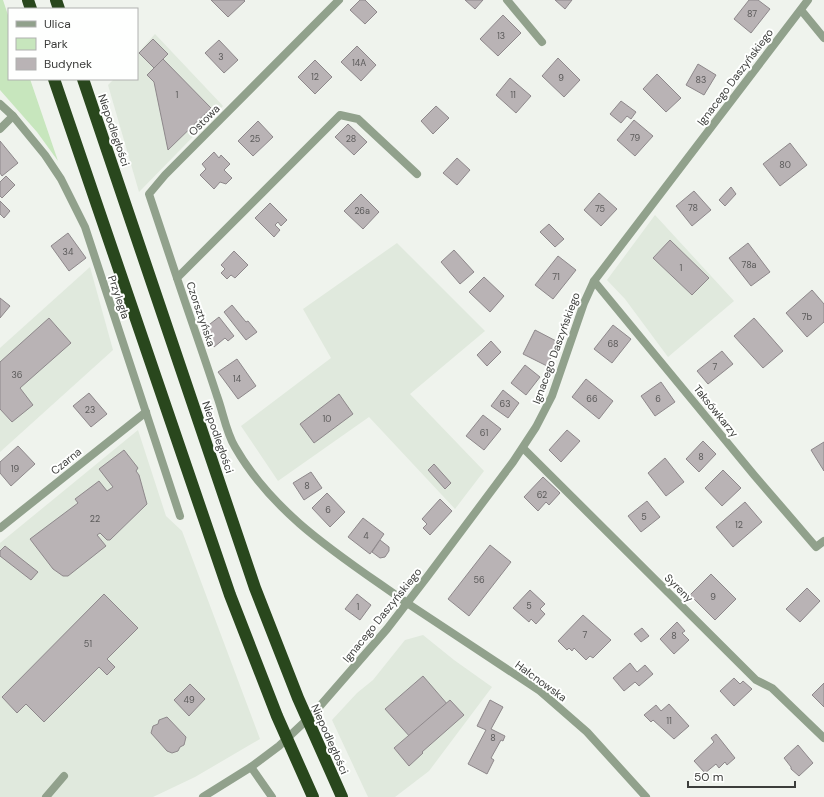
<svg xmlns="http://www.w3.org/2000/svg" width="824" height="797" viewBox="0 0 824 797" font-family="'DM Sans',sans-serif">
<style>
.built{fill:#e0e9dd}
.green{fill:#c7e6bd}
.building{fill:#b9b3b5;stroke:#8e888b}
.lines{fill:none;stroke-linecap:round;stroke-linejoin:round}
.minor{stroke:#91a18c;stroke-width:8}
.tertiary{stroke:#91a18c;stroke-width:8}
.motorway{stroke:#29471d;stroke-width:12}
.labels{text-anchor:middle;stroke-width:4;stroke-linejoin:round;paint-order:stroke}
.number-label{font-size:9px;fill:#5b5a5a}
.street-label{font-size:11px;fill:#3c3d3b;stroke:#fefffe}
</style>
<rect width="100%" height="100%" fill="#eff3ed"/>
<g class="built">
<polygon points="155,34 223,106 139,192 108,85 114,79 137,79 137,54"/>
<polygon points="655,215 734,301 668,357 625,299 607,280"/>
<polygon points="397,243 485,331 410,394 484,471 455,509 369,417 278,481 241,426 331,358 303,309"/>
<polygon points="90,267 113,350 0,452 0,348"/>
<polygon points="138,430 166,516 182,531 260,739 195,777 153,797 0,797 0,543"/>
<polygon points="423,635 454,660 492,687 429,771 395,797 368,797 332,720 357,693 373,680 405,640"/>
</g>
<polygon class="green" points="0,0 3,0 9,18 9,79 30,79 58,161 37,132 0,90"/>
<g class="building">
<polygon points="211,0 244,0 245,1 228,17"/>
<polygon points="360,0 365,0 377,12 365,24 350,10"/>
<polygon points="465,0 483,0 475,9"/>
<polygon points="555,0 572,0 565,9"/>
<polygon points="749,0 758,0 770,9 751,33 734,19"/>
<polygon points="503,15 521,33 498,56 480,39"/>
<polygon points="153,39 168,54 154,68 139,53"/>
<polygon points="219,40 238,60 224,73 205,53"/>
<polygon points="357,46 376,65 361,81 341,62"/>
<polygon points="558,58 580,80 564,97 542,76"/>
<polygon points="163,59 211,108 168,150 154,82 147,75"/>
<polygon points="315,60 332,77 315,94 298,77"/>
<polygon points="698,64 716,75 704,95 686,85"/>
<polygon points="657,74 681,98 666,112 643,89"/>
<polygon points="510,78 531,96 516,113 496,95"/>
<polygon points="621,101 636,112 631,119 627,116 621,123 610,114"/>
<polygon points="436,106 449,118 433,134 421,121"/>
<polygon points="634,120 653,136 635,156 617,140"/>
<polygon points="258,121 273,137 253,156 238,141"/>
<polygon points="348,124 367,142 354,155 335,137"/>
<polygon points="0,141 18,163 2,176 0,173"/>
<polygon points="790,143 807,165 780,186 763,164"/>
<polygon points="214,152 219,158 221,155 230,164 224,170 232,178 226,184 220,182 214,189 200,175 206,169 202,164"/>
<polygon points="457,158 470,170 457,185 443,173"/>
<polygon points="6,176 15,185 2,198 0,196 0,182"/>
<polygon points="731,187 736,194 725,206 719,200"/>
<polygon points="694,191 711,210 692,226 676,206"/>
<polygon points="599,193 617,209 601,226 584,210"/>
<polygon points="361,194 379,212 363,229 344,211"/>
<polygon points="0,201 10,211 4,218 0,214"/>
<polygon points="270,203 287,220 281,226 278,222 275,225 280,230 274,237 255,218"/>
<polygon points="549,224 564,239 555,247 540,232"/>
<polygon points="68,233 86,258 69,271 51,246"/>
<polygon points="670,240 709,278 692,295 653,258"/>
<polygon points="748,243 770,272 751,286 729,258"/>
<polygon points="454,250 474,272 460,284 441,262"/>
<polygon points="234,251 248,265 235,278 231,275 227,279 221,273 225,269 221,265"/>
<polygon points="558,256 576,270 553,299 535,285"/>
<polygon points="484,277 504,296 490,312 469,292"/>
<polygon points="812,290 824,304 824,322 807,337 786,313"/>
<polygon points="0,298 10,306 0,318"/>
<polygon points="232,305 246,322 248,321 257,332 246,340 224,312"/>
<polygon points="219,317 234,336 228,341 225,338 214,347 201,331"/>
<polygon points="49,318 71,343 20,388 33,405 12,422 0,409 0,362"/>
<polygon points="754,318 783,351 763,368 734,336"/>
<polygon points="613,325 631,339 612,363 594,349"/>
<polygon points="535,330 558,342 547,366 523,354"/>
<polygon points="491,341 501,352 487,366 477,355"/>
<polygon points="722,351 733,364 708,384 697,371"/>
<polygon points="237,359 256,386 238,399 218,372"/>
<polygon points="525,365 540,377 526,395 511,383"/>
<polygon points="586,379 613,401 599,419 572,397"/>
<polygon points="661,382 675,402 655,416 641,396"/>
<polygon points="503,390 519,403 508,418 491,406"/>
<polygon points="89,393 107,414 91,427 73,406"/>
<polygon points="339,394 353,414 314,443 300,424"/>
<polygon points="483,415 501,429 484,450 466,436"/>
<polygon points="567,430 580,441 561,462 549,450"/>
<polygon points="703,441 716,454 699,472 686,459"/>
<polygon points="824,442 824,471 811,450"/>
<polygon points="18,446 35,464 11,486 0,473 0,462"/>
<polygon points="124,450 138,468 136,471 139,475 147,504 110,540 107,540 100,533 97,535 106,546 68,576 63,576 53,569 30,539 78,503 75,499 99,481 107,491 113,487 99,469"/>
<polygon points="665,458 684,482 666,496 648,473"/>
<polygon points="434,464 451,483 445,489 428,470"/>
<polygon points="723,470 741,488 722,506 705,488"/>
<polygon points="311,472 322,488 304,500 293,483"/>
<polygon points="543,477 560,493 549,505 546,502 538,511 524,497"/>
<polygon points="327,493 345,512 330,527 312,508"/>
<polygon points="440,499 452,511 430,535 423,528 427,524 422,519"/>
<polygon points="647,501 660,517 641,532 628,516"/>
<polygon points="745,502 762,522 733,547 716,527"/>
<polygon points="363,518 384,534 370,554 348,537"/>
<polygon points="380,540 389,547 389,551 385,557 380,558 372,552"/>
<polygon points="490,545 511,562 469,616 448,599"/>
<polygon points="5,546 38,572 31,580 0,556 0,551"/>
<polygon points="711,574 736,599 715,620 690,595"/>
<polygon points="807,588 820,601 800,622 786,609"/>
<polygon points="530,590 545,604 540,609 545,614 536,624 531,619 529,622 513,608"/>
<polygon points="104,594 138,628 107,659 115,667 107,675 99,667 44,722 26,704 17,713 2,697"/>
<polygon points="357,594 371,605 360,620 345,609"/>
<polygon points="583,615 611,640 593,658 590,656 586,660 574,648 572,651 569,648 567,650 558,641"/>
<polygon points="677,622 685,631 682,633 689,640 674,654 660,639"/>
<polygon points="642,628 649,636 641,642 634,634"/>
<polygon points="630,663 637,672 645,665 653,674 639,686 635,682 624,691 613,678"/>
<polygon points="423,676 448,705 411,738 385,709"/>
<polygon points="734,678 740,684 743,681 752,689 734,706 720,691"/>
<polygon points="824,683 824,707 812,695"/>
<polygon points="190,684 205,699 189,716 174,700"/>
<polygon points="450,700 464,715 422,752 423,753 409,766 394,748"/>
<polygon points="490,700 503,707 491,729 505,736 503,741 501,740 491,758 494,760 487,774 468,764 486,730 477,726"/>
<polygon points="669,704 689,726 674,739 653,720 651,722 644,715 656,705 661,711"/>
<polygon points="167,717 186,737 184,745 180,747 178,751 172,753 167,751 151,733 153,726 158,724 159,720"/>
<polygon points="716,734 735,758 727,765 725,762 719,768 716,764 705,773 694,761 714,742 711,738"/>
<polygon points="798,745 813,763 799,776 791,769 791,767 784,758"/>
</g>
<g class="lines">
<g class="minor">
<polyline points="507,0 542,42"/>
<polyline points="801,10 824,38"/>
<polyline points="0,104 13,116 45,155 61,179 85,227 180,516"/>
<polyline points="0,129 13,116"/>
<polyline points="177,278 149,194 165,175 339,0"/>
<polyline points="594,281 754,475 816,547 824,541"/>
<polyline points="523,448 756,680 772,688 824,738"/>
<polyline points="0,528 146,412"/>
<path d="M407 603C344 558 275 517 235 447 226 432 223 412 217 396 204 356 190 317 177 278L340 115 358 119 417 174"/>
<polyline points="251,767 272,797"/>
<polyline points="46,797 64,776"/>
</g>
<g class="tertiary">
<polyline points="407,603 540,691 587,732 646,797"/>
<polyline points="203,797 251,767 279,746 313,714 387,629 427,577 513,462 536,427 552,396 584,303 594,281 808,0"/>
</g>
<g class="motorway">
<polyline points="28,0 31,9"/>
<polyline points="56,0 59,9"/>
<polyline points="54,79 230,595 277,716 313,797"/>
<polyline points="83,79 255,588 298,698 342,797"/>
</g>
</g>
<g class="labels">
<g class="number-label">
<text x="752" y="17">87</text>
<text x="501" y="39">13</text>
<text x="221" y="60">3</text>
<text x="359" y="66">14A</text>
<text x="315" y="80">12</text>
<text x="561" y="81">9</text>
<text x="701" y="83">83</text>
<text x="177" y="98">1</text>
<text x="513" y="98">11</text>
<text x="635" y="141">79</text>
<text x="255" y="142">25</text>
<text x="351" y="142">28</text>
<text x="785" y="168">80</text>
<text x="693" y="211">78</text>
<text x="600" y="212">75</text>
<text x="362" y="214">26a</text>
<text x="68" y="255">34</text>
<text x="749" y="268">78a</text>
<text x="681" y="271">1</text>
<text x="556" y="280">71</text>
<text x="807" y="320">7b</text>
<text x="613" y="347">68</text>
<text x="715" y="370">7</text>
<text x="17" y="378">36</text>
<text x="237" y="382">14</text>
<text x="592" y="402">66</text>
<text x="658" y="402">6</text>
<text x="505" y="407">63</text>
<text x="90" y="413">23</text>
<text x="327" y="422">10</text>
<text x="484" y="436">61</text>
<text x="701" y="460">8</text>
<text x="15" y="472">19</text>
<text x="307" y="489">8</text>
<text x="542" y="498">62</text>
<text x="328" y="513">6</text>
<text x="644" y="520">5</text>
<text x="95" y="522">22</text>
<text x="739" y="528">12</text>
<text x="366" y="539">4</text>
<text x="479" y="583">56</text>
<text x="713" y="600">9</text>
<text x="529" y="609">5</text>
<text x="358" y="610">1</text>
<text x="585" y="638">7</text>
<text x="674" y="639">8</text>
<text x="88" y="647">51</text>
<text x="189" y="703">49</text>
<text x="669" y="724">11</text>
<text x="493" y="741">8</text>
</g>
<g class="street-label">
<text transform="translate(735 77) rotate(-53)" y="4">Ignacego Daszyńskiego</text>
<text transform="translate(204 120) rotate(-45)" y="4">Ostowa</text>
<text transform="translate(114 130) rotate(71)" y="4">Niepodległości</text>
<text transform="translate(119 297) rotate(71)" y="4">Przyległa</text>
<text transform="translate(201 314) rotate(71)" y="4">Czorsztyńska</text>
<text transform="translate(556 348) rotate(-70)" y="4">Ignacego Daszyńskiego</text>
<text transform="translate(716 411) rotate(51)" y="4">Taksówkarzy</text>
<text transform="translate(218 437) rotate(71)" y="4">Niepodległości</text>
<text transform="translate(66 461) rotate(-39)" y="4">Czarna</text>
<text transform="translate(679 588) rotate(45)" y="4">Syreny</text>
<text transform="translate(382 615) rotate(-51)" y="4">Ignacego Daszyńskiego</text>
<text transform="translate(541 681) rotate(36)" y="4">Hałcnowska</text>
<text transform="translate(330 739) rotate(66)" y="4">Niepodległości</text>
</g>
</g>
<rect x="8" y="8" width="130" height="72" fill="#fefffe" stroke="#b0b1b0"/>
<rect x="16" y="21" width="20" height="6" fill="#91a18c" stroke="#b0b1b0"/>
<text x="44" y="28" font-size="12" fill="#3c3d3b">Ulica</text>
<rect x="16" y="38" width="20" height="12" fill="#c7e6bd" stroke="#b0b1b0"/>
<text x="44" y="48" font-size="12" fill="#3c3d3b">Park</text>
<rect x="16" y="58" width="20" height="12" fill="#b9b3b5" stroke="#b0b1b0"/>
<text x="44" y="68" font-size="12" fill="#3c3d3b">Budynek</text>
<path d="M688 781v6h107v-6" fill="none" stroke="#3c3d3b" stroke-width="2"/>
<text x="694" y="781" font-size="12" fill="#3c3d3b" stroke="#fefffe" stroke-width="3" paint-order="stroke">50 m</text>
</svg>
